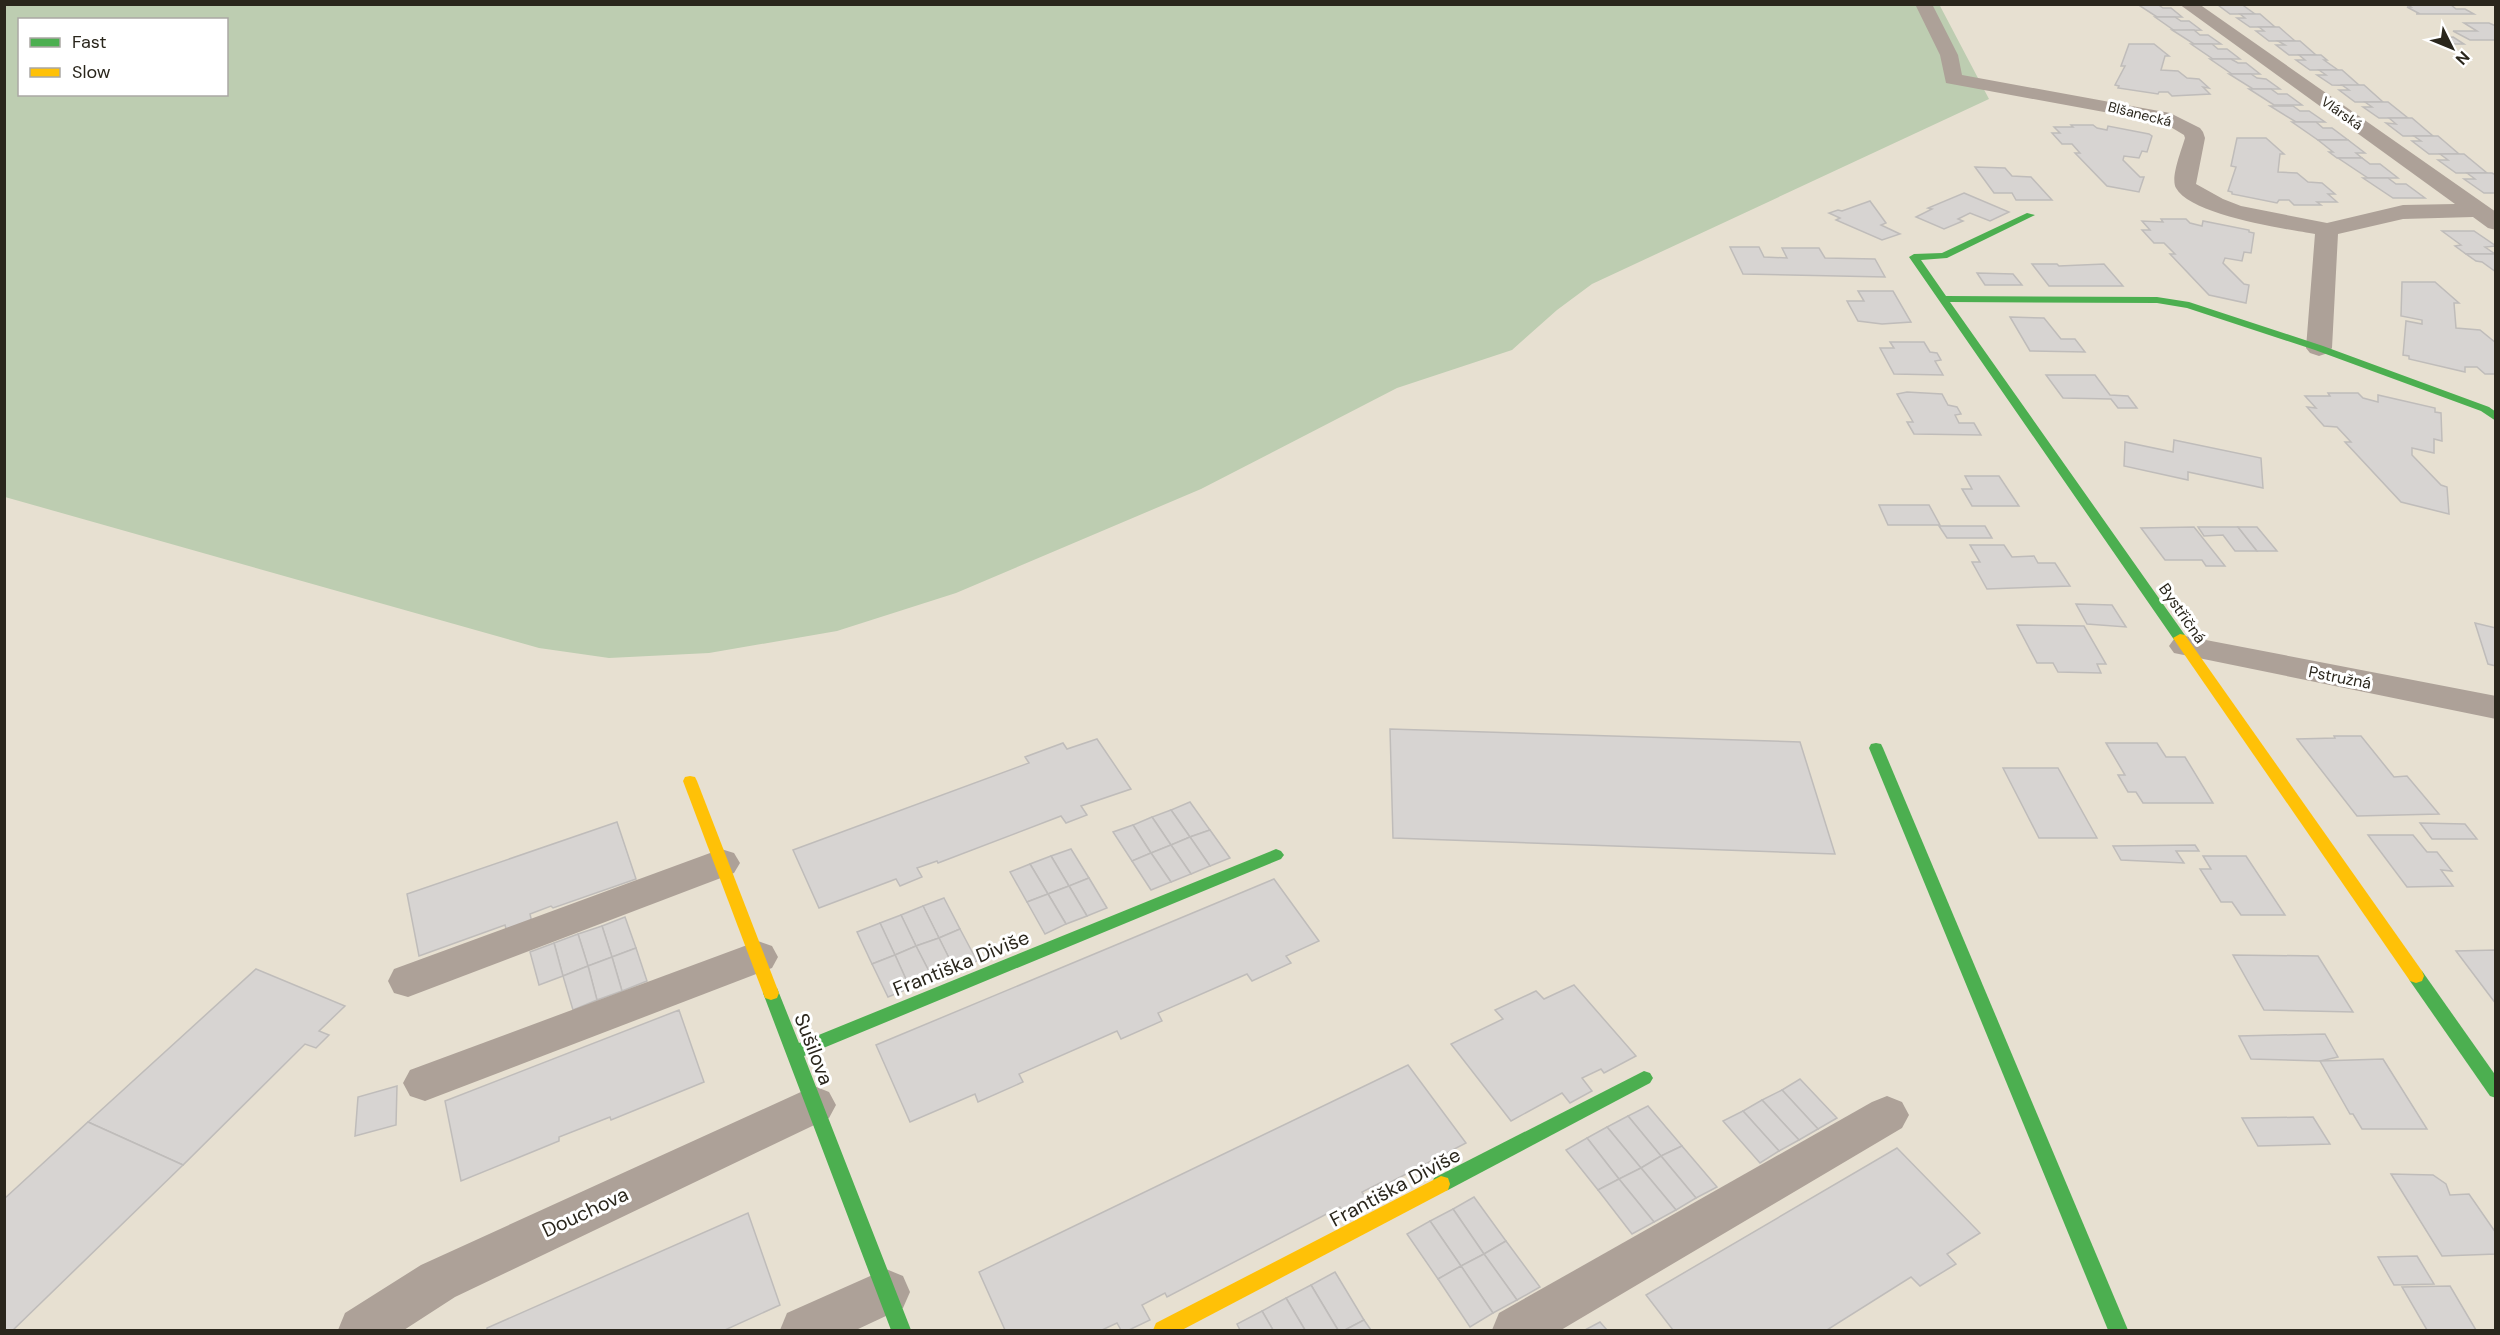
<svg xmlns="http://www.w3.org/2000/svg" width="2500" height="1335" viewBox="0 0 2500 1335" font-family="'DM Sans',sans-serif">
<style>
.green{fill:#bdcdb1;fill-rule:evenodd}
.building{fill:#d7d4d2;stroke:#bfbcba;stroke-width:1.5}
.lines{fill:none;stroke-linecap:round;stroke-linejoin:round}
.street{fill:#ada198;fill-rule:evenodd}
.fast{fill:#4caf50;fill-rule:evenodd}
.slow{fill:#ffc107;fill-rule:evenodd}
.labels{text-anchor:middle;stroke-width:6;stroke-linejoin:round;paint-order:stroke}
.far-street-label{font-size:14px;fill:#2a261c;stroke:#fff}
.street-label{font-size:16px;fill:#2a261c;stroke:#fff}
.near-street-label{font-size:20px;fill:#2a261c;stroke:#fff}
</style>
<rect width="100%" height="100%" fill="#e7e0d1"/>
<path class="green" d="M1939 4 1989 99 1592 284 1557 310 1512 350 1397 388 1201 489 956 593 837 631 709 653 609 658 539 648 5 497 4 5ZM20 20H226V94H20Z"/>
<g class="building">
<polygon points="2137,4 2157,4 2163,8 2171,8 2182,17 2157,17"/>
<polygon points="2226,4 2246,4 2244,6 2255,14 2230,14 2218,5"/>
<polygon points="2407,4 2450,4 2456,9 2465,9 2474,14 2416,14 2420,14 2407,7 2411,7"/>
<polygon points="2240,14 2260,14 2275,27 2250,27 2237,18 2245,18"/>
<polygon points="2155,17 2175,17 2181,21 2189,21 2201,30 2175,31"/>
<polygon points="2464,23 2489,23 2496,26 2496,40 2470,40 2453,31 2477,31"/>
<polygon points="2259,27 2279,27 2295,41 2269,41 2256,31 2264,31"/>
<polygon points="2172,30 2194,30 2200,35 2208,35 2221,44 2194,44"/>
<polygon points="2453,37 2464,44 2450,44 2439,38"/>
<polygon points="2278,41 2300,41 2316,55 2289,55 2276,45 2285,45"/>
<polygon points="2129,44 2154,44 2169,56 2165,56 2161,70 2178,71 2187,78 2199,79 2209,88 2203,87 2210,94 2172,96 2168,92 2159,92 2158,94 2118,88 2119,86 2115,85 2125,66 2121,66"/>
<polygon points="2191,44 2212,44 2218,49 2227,49 2240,59 2213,59"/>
<polygon points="2299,55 2321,55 2327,60 2324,60 2338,70 2310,70 2296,60 2305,60"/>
<polygon points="2210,59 2231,59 2238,63 2246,63 2260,74 2232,74"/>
<polygon points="2319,70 2342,70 2360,86 2332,85 2317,75 2326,75"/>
<polygon points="2229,74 2251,74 2257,78 2266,79 2280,89 2253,89"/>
<polygon points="2342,85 2364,85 2383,102 2355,102 2339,90 2349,90"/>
<polygon points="2249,89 2271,89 2278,94 2287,94 2302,105 2274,105"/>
<polygon points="2365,102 2388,102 2408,118 2379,118 2363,107 2372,107"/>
<polygon points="2270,106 2293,106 2300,111 2309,111 2325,122 2296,122"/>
<polygon points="2389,118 2412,118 2433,136 2403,136 2386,123 2396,124"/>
<polygon points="2292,122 2316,122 2323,128 2332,128 2348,140 2318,140"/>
<polygon points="2071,125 2093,125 2097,128 2107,130 2108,126 2149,134 2152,136 2147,152 2142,151 2139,158 2124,156 2123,160 2140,177 2144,177 2139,192 2107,186 2075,153 2080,153 2072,144 2062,144 2052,133 2060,133 2054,127 2073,127"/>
<polygon points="2414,136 2438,136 2459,154 2429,154 2412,141 2421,141"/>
<polygon points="2237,138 2266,138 2284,154 2280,154 2278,172 2297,173 2308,182 2322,183 2335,194 2328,194 2337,202 2317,202 2321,205 2294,205 2289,200 2279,200 2277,203 2232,194 2232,192 2228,191 2236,167 2231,166"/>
<polygon points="2318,140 2348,140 2365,153 2356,153 2362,158 2337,158 2329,152 2333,152"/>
<polygon points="2440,154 2464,154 2487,173 2456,173 2438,160 2448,160"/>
<polygon points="2338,158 2362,158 2370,164 2380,164 2398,178 2368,178"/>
<polygon points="1975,167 2005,168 2012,176 2031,177 2052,200 2016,200 2012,193 1994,193"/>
<polygon points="2467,173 2492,173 2496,175 2496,193 2484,193 2464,179 2475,179"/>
<polygon points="2363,178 2388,178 2396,184 2406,184 2425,198 2393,198"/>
<polygon points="1964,193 2009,212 1990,221 1970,213 1958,219 1963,221 1944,229 1916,217 1932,209 1928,208"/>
<polygon points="1870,201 1886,223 1881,225 1900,234 1882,240 1836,220 1840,218 1829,213 1838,210 1842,211"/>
<polygon points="2161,219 2186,219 2190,223 2202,226 2203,221 2249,230 2249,232 2254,233 2251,253 2244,252 2242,261 2225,258 2223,263 2244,284 2249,285 2246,303 2209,295 2170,254 2175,254 2164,243 2154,243 2142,230 2150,230 2142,221 2163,222"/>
<polygon points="2442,231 2474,231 2496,246 2485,247 2495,254 2466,254 2455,246 2461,245"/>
<polygon points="1730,247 1759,247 1764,257 1787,258 1782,248 1819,248 1825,258 1875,259 1885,277 1743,274"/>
<polygon points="2466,254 2495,254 2496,272 2482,262 2476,261"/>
<polygon points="2032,264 2057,264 2059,266 2104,264 2123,286 2049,286"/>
<polygon points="1977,273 2013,274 2022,285 1985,285"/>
<polygon points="2402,282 2435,282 2459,303 2454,303 2456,328 2480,330 2496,343 2496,374 2485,374 2477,367 2465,367 2465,372 2409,359 2409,356 2403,355 2406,321 2422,324 2422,320 2401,316"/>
<polygon points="1858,291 1893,291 1911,322 1882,324 1858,321 1847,301 1864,301"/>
<polygon points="2010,317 2044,318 2061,339 2075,339 2085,352 2030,351"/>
<polygon points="1890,342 1924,342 1930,352 1937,353 1941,360 1935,361 1943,375 1894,374 1880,348 1894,348"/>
<polygon points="2046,375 2095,375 2110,395 2128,396 2137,408 2118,408 2111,399 2063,398"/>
<polygon points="1907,392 1942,394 1948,405 1957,407 1961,414 1955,415 1959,423 1974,423 1981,435 1914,434 1907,422 1913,422 1897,394"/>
<polygon points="2328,393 2358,393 2363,398 2378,402 2378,395 2435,408 2435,412 2441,413 2442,441 2434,439 2434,453 2412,448 2412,455 2441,485 2447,487 2449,514 2401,502 2345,442 2351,442 2337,427 2324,426 2307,407 2316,408 2305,396 2330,396"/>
<polygon points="2174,440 2261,458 2263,488 2188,472 2188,480 2124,466 2125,442 2173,452"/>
<polygon points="1965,476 1999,476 2019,506 1972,506 1962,489 1972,489"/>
<polygon points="1879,505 1929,505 1940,525 1888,525"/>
<polygon points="1939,526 1985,526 1992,538 1947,538"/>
<polygon points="2194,527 2225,566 2206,566 2202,560 2165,560 2141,528"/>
<polygon points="2198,527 2238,527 2257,551 2235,551 2223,535 2204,536"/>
<polygon points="2238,527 2257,527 2277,551 2257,551"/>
<polygon points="1970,545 2004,545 2012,557 2034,556 2038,563 2055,563 2070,586 1987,589 1972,562 1980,562"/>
<polygon points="2076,604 2112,605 2126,627 2087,624"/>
<polygon points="2475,623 2496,628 2496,666 2488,664"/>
<polygon points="2017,625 2084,626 2106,664 2097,664 2101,673 2058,672 2053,663 2037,663"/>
<polygon points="1390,729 1800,742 1835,854 1393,838"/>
<polygon points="2334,736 2361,736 2394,777 2407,776 2439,814 2357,816 2297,739 2335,738"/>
<polygon points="1097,739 1131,789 1081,806 1087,815 1066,823 1061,816 938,863 937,861 917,868 922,877 900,886 896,879 819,908 793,850 1029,763 1025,757 1063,743 1067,749"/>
<polygon points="2106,743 2157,743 2166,757 2185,757 2213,803 2143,803 2136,792 2128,792 2118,775 2125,775"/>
<polygon points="2003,768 2058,768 2097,838 2039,838"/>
<polygon points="1190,802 1210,830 1190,837 1171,810"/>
<polygon points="1171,810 1190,837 1171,845 1152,817"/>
<polygon points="1152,817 1171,845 1151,853 1133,825"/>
<polygon points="617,822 636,879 553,908 551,906 530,914 532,923 507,932 505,925 419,956 407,894"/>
<polygon points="2420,823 2465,824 2477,839 2432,839"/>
<polygon points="1133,825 1151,853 1132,861 1113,832"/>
<polygon points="1210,830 1230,858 1210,866 1190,837"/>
<polygon points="2368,835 2413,835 2427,852 2437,852 2452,871 2441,870 2453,886 2407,887"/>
<polygon points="1190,837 1210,866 1191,874 1171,845"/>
<polygon points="1171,845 1191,874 1171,882 1151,853"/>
<polygon points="2195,845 2199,851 2176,851 2184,863 2121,860 2113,846"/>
<polygon points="1071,849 1089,878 1069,886 1051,856"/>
<polygon points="1151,853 1171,882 1151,890 1132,861"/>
<polygon points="1051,856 1069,886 1048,894 1030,864"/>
<polygon points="2203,856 2246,856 2285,915 2241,915 2232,902 2221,902 2200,869 2211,869"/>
<polygon points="1030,864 1048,894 1027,902 1010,872"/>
<polygon points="1089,878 1107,908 1087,916 1069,886"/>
<polygon points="1274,879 1319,941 1286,956 1291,963 1252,981 1247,974 1158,1013 1162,1021 1121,1039 1117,1031 1019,1074 1023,1082 978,1102 975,1094 910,1122 876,1045"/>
<polygon points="1069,886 1087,916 1066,924 1048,894"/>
<polygon points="1048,894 1066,924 1045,934 1027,902"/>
<polygon points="944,898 960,929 939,938 923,906"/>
<polygon points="923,906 939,938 916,946 901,915"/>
<polygon points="901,915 916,946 895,955 880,923"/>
<polygon points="625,917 636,948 612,957 602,926"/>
<polygon points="880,923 895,955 872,964 857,932"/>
<polygon points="602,926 612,957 588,966 578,934"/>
<polygon points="960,929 977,961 955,970 939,938"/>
<polygon points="578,934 588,966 563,976 554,943"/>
<polygon points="939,938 955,970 933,979 916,946"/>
<polygon points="554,943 563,976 539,985 530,952"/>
<polygon points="916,946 933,979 910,988 895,955"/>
<polygon points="636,948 647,981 622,991 612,957"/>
<polygon points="2496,950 2496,1004 2456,951"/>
<polygon points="895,955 910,988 888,997 872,964"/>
<polygon points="2233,955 2318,956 2353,1012 2264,1010"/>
<polygon points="612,957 622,991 597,1000 588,966"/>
<polygon points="588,966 597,1000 573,1010 563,976"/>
<polygon points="256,969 345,1006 319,1031 329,1035 316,1048 305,1044 183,1165 88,1122"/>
<polygon points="1574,985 1636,1056 1604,1073 1601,1069 1582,1078 1592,1091 1570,1103 1562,1093 1511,1121 1451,1044 1503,1019 1495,1010 1536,991 1544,999"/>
<polygon points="679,1010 704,1082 611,1120 610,1117 559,1137 559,1141 461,1181 445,1101"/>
<polygon points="2325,1034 2338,1057 2320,1061 2251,1059 2239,1036"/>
<polygon points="2383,1059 2427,1129 2362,1129 2353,1114 2350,1114 2320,1061"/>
<polygon points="1408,1065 1466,1143 1385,1185 1382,1182 1362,1192 1370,1205 1346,1218 1340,1207 1167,1297 1165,1293 1142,1305 1150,1320 1129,1330 1121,1330 1117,1323 1102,1330 1005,1330 979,1272"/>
<polygon points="1800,1079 1837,1118 1818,1129 1782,1090"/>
<polygon points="397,1086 396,1125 355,1136 358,1097"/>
<polygon points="1782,1090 1818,1129 1799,1140 1762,1100"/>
<polygon points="1762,1100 1799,1140 1779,1151 1743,1111"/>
<polygon points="1648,1106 1682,1146 1661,1156 1628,1116"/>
<polygon points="1743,1111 1779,1151 1760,1163 1723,1121"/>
<polygon points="1628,1116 1661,1156 1641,1168 1607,1127"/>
<polygon points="2313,1117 2330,1144 2258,1146 2242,1118"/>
<polygon points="88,1122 183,1165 13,1330 4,1330 4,1199"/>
<polygon points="1607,1127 1641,1168 1619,1179 1587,1138"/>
<polygon points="1587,1138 1619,1179 1598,1190 1566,1150"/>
<polygon points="1682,1146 1717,1187 1696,1198 1661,1156"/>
<polygon points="1897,1148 1980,1233 1947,1254 1956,1264 1920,1286 1911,1277 1827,1330 1673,1330 1646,1295"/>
<polygon points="1661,1156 1696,1198 1676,1210 1641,1168"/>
<polygon points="1641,1168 1676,1210 1654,1222 1619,1179"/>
<polygon points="2391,1174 2433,1175 2446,1184 2450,1195 2469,1194 2496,1233 2496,1254 2442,1256"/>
<polygon points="1619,1179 1654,1222 1632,1234 1598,1190"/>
<polygon points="1474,1197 1506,1241 1484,1254 1453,1209"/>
<polygon points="1453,1209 1484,1254 1461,1266 1430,1221"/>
<polygon points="748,1213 780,1305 725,1330 487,1330 487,1328"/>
<polygon points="1430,1221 1461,1266 1438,1279 1407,1234"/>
<polygon points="1506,1241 1540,1287 1517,1300 1484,1254"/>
<polygon points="1484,1254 1517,1300 1493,1313 1461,1266"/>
<polygon points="2417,1256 2434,1284 2394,1285 2378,1257"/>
<polygon points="1461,1266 1493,1313 1470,1327 1438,1279"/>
<polygon points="1335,1272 1364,1320 1345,1330 1338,1330 1311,1285"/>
<polygon points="1311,1285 1338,1330 1305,1330 1286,1298"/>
<polygon points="2450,1286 2476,1330 2427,1330 2402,1287"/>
<polygon points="1286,1298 1305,1330 1273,1330 1262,1311"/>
<polygon points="1262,1311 1273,1330 1240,1330 1237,1324"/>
<polygon points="1364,1320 1371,1330 1345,1330"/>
<polygon points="1600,1322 1607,1330 1585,1330"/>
</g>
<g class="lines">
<g class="street">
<path d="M1915 4H1932L1958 55 1962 75 2170 113 2200 128 2203 132 2205 138 2196 184 2223 199 2241 206 2327 223 2403 205 2455 204 2179 4H2199L2496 212V230L2488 228 2473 217 2403 219 2338 234 2332 348 2328 353 2319 356 2310 353 2306 348 2315 234C2286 229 2190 215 2176 188 2170 178 2182 149 2185 138L2184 135 2164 123 1946 83 1940 55Z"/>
<polygon points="2185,636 2496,696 2496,719 2174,653 2169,646 2174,639"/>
<polygon points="721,849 734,853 740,863 734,873 408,997 394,993 388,981 394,969"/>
<polygon points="758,941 772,946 778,957 772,968 425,1101 410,1096 403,1083 410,1070"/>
<polygon points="814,1086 829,1092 836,1105 829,1118 455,1297 404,1330 338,1330 345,1313 421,1265"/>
<polygon points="1887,1096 1902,1102 1909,1115 1902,1128 1561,1330 1492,1330 1499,1313 1872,1102"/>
<polygon points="886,1269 903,1276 910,1292 903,1308 856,1330 780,1330 787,1313"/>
</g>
<g class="fast">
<polygon points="2027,213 2035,215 1947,258 1921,260 1946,296 2157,297 2189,302 2323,346 2489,407 2496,412 2496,421 2481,411 2315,350 2187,308 2157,303 1950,302 2187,638 2180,642 2175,641 1909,257 1914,254 1942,253"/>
<polygon points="1876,743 1881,744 1883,748 2128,1330 2108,1330 1869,748 1871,744"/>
<polygon points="1276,849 1281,851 1284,855 1281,859 804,1056 911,1330 891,1330 763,993 765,988 771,986 777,988 799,1043"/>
<polygon points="2416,969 2422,971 2496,1076 2496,1098 2490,1096 2410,981 2408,976 2410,971"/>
<polygon points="1644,1071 1650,1073 1653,1078 1650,1083 1448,1190 1441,1192 1434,1190 1432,1184 1434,1178"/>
</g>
<g class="slow">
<polygon points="2180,634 2185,635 2422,971 2424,976 2422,981 2416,983 2410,981 2175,641 2173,638"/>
<polygon points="690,776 695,777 697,781 779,993 777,998 771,1000 765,998 763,993 683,781 685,777"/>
<polygon points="1441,1176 1448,1178 1450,1184 1448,1190 1182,1330 1153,1330 1156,1323"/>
</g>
</g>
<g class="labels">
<g class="far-street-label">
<text transform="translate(2342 113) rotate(35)" y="5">Vlárská</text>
<text transform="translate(2140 114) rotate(14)" y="5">Blšanecká</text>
</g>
<g class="street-label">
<text transform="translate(2183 613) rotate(55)" y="6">Bystřičná</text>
<text transform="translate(2340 677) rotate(11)" y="6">Pstružná</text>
</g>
<g class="near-street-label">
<text transform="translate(961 963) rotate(-22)" y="7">Františka Diviše</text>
<text transform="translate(814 1049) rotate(69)" y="7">Sušilova</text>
<text transform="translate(1395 1187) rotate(-28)" y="7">Františka Diviše</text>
<text transform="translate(585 1212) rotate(-25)" y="7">Douchova</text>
</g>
</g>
<rect width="2500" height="1335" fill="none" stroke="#2a261c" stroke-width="12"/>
<rect x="18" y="18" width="210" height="78" fill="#ffffff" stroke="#aaa8a4" stroke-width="1.5"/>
<rect x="30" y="38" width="30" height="9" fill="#4caf50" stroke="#aaa8a4" stroke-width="1.5"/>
<text x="72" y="48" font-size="18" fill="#2a261c">Fast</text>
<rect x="30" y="68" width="30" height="9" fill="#ffc107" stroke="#aaa8a4" stroke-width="1.5"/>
<text x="72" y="78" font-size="18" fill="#2a261c">Slow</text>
<g transform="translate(2452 48) rotate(133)" stroke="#ffffff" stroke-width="4.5" paint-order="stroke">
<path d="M0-4.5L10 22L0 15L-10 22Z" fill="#2a261c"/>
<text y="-9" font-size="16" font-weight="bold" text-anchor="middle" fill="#2a261c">N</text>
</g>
</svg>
